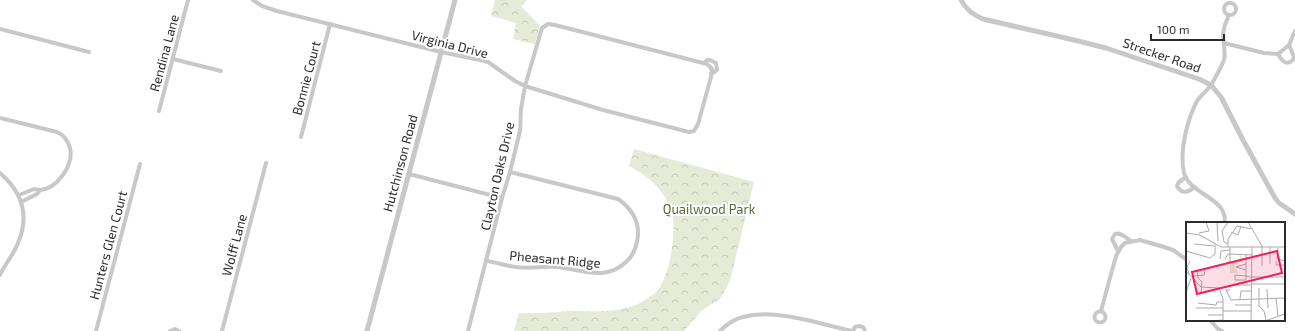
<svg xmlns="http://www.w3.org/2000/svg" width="1295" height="331" viewBox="0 0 1295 331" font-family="'Exo 2',sans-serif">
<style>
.park{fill:url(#park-crowns)}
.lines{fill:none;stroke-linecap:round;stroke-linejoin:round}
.minor{stroke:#c8c8c8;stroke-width:4}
.tertiary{stroke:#c8c8c8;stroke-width:5}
.labels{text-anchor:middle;stroke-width:4;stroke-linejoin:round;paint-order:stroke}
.street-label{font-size:13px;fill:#2b2b2b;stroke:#fff}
.park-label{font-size:13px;fill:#596a36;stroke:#fff}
.inset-road{fill:none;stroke:#aaa;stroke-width:1}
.view{fill:#f31d59;fill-opacity:0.15;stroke:#f31d59;stroke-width:2}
.inset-edge{fill:none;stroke:#2b2b2b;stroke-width:2}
</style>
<defs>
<pattern id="park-crowns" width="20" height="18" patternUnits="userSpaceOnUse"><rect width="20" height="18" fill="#e6ebd7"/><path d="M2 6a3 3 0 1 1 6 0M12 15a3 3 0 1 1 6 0" fill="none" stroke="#c5cab9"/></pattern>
</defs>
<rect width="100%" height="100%" fill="#fff"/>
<g class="park">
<polygon points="495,0 527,0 521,6 540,26 535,44 513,39 516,23 491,16"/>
<path d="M634 149 754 182 730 281 720 299 702 310 684 331H514L519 313C536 314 553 312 571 311 595 311 620 314 642 302 647 299 653 295 657 291 670 277 678 226 671 209 664 190 647 175 629 166Z"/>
</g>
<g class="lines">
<g class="minor">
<polyline points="253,0 262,6 277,11 441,52 480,60 488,62 515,81 525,86 603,110 689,132 694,131 698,124 711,77 712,69 707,64 555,25 548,24 542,28 525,86 521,109 520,131 510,172 502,198 468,331"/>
<circle cx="1230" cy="9" r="6"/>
<polyline points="0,29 89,52"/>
<polyline points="1224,43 1264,53 1278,54 1289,45 1295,31"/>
<path d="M1278 54C1282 61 1286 66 1293 60L1294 57 1289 45"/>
<polyline points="173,59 221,71"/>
<polyline points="704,63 707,60 710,60 716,63 717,70 711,74"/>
<polyline points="159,111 188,0"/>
<path d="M0 118 57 132C64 135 68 141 70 148 74 165 57 189 40 190 38 190 36 189 34 189 29 191 24 193 19 195"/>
<polyline points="301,137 330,24"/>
<path d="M0 173C22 192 30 215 18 243 14 254 5 264 0 275"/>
<polyline points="409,174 502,198"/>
<path d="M1186 177 1179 182 1177 186C1182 195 1188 192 1195 187"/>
<polyline points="21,202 37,194 40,190"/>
<path d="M1225 223C1227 197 1190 195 1184 173 1179 152 1187 120 1197 101 1201 95 1207 91 1211 85 1215 78 1221 68 1224 60 1226 52 1223 42 1223 33 1224 27 1226 21 1229 15"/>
<path d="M1118 251 1112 239 1115 234C1121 232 1126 238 1131 241"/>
<path d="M486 261C496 262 506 266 516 267 530 269 543 266 556 267 581 269 605 282 626 262 634 255 637 246 638 235 639 220 630 207 618 199L510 172"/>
<polyline points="1101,311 1116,256 1121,247 1125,243 1140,240 1164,247 1173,250 1187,260"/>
<circle cx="1100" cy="317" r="5.5"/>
<polyline points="1210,320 1218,329 1222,331"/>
<polyline points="96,331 140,164"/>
<polyline points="170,331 175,329 179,331"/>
<polyline points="222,331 266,163"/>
<path d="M720 331C726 325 734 319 743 317 776 308 820 324 852 331"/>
<polyline points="853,331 855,327 859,326 863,327 865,331"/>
</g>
<g class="tertiary">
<path d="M961 0C966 10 973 15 983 19L1074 40 1106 48 1199 79 1211 85 1221 97 1243 140 1275 198 1279 203 1295 214"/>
<polyline points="367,331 455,0"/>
</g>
</g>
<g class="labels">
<g class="street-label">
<text transform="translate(450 44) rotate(14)" y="5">Virginia Drive</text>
<text transform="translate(164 53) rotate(-75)" y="5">Rendina Lane</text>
<text transform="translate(1162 55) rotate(19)" y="5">Strecker Road</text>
<text transform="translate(306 78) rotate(-75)" y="5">Bonnie Court</text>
<text transform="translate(400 163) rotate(-75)" y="5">Hutchinson Road</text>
<text transform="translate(497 176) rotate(-77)" y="5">Clayton Oaks Drive</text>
<text transform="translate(108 245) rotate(-75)" y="5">Hunters Glen Court</text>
<text transform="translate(234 245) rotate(-75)" y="5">Wolff Lane</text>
<text transform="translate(555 259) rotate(5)" y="5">Pheasant Ridge</text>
</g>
<g class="park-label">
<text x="709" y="214">Quailwood Park</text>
</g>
</g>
<g transform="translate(1186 222)">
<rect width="99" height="99" fill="#fff"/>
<path d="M55 32 57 39 48 43 52 51H44V43L53 37Z" fill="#e6ebd7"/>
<path class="inset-road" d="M31 0 32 19M62 0 76 24V44M45 10 52 13 55 4M0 11 14 13 35 25H99M13 11 23 9 20 0M8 22 28 24M42 22 38 20 36 9 42 0M42 25V17L51 4 66 7M84 25V42M92 26 91 37 99 39M0 29 24 36 29 32V22M60 32V58H49V53L60 54 64 55H99M34 37 35 29 44 28M39 37 42 32 67 33M90 39V43H99M35 43 44 40V25M60 48 50 45 60 42M0 49 15 65 33 66 37 77V99M9 49H11L12 56 16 60 15 70M3 53 1 45 4 39M8 54 18 53 19 48M66 62H99M47 63H66M73 66V84L78 89 80 98M81 67 82 86M44 68H40L45 78M0 70 5 56M90 76 92 94M54 77 55 69H65M45 78 99 76M12 81 30 83 31 80H37M49 83H66M10 86H37M37 89H65M22 93H37M24 99 37 98M65 99 66 25M79 99 99 92"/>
<path class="view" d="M91 29 96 51 11 72 6 50Z"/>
<rect width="99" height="99" class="inset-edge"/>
</g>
<path d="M1151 34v6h73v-6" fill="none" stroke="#2b2b2b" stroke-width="2"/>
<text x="1157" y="34" font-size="12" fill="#2b2b2b" stroke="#ffffff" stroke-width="3" paint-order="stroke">100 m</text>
</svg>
